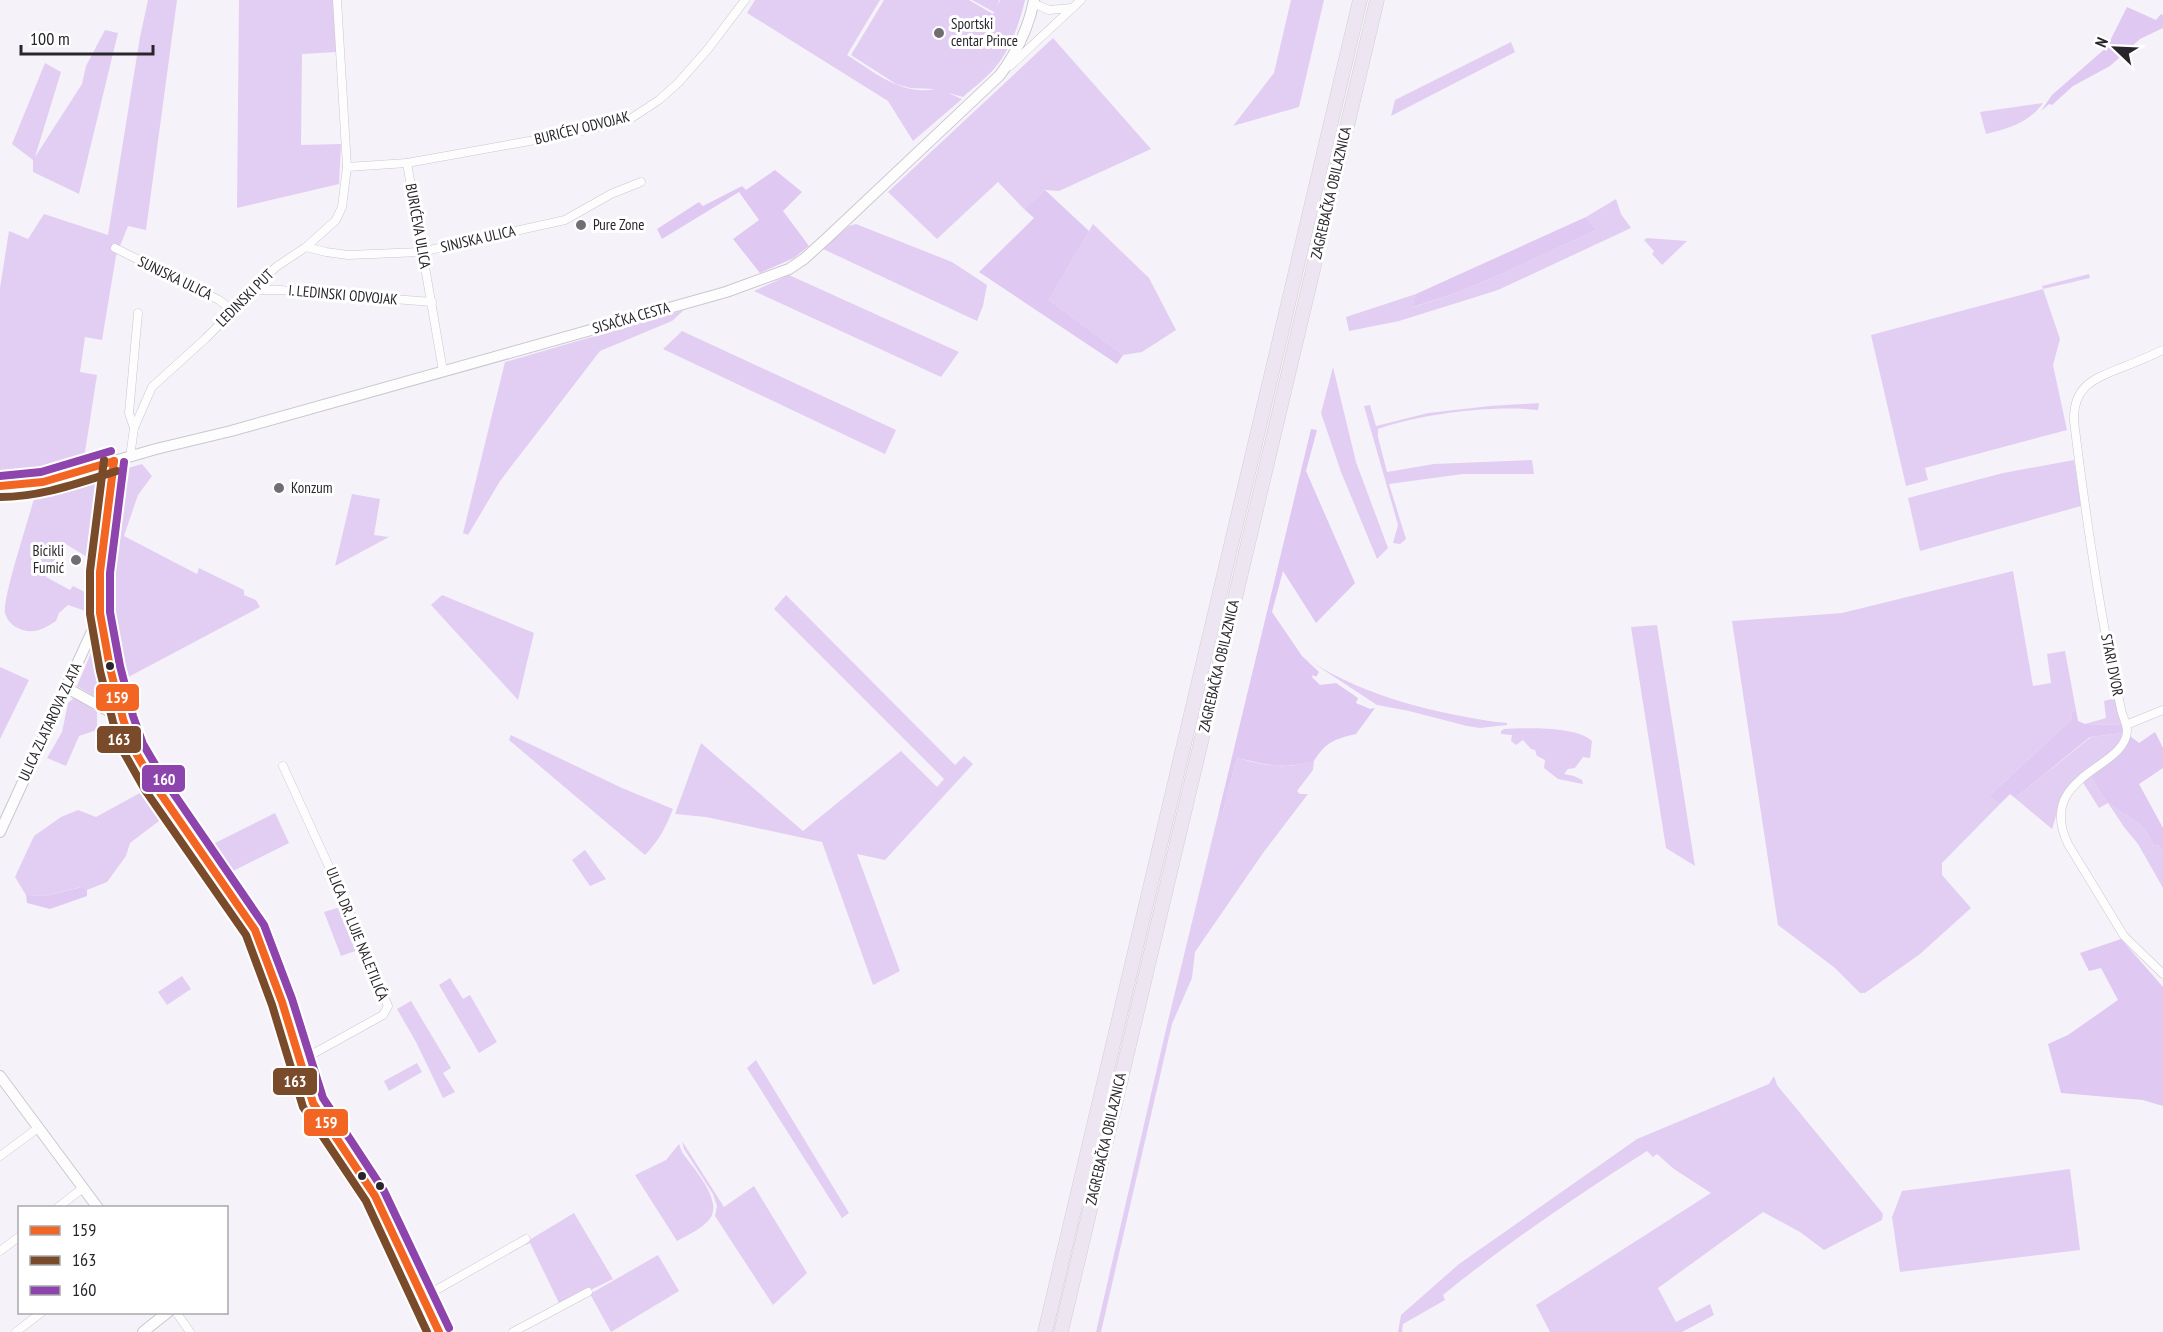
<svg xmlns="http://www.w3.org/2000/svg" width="2163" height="1332" viewBox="0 0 2163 1332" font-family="'PT Sans Narrow',sans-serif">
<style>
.green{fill:#e2cef2}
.forest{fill:#dfc8f1}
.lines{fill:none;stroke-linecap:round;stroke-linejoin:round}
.street-casing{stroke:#cac7cd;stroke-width:9}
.secondary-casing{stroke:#cac7cd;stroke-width:12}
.highway-casing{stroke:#d1cfd3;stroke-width:15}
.street{stroke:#fefdfe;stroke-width:8}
.secondary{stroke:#fefdfe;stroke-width:10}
.highway{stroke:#ede6f2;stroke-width:14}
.bus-1-casing{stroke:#fff;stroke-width:12}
.bus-2-casing{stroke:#fff;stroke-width:12}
.bus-3-casing{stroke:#fff;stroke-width:12}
.bus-1{stroke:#f26522;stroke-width:8}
.bus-2{stroke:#7a4b2a;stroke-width:8}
.bus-3{stroke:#8e44ad;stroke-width:8}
.poi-dot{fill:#716d73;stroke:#fff;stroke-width:2}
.bus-dot{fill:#29262b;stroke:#fff;stroke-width:2}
.labels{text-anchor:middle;stroke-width:6;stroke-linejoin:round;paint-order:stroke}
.poi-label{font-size:15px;fill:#29262b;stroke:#fff;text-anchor:start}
.street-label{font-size:15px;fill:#29262b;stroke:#fff}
.line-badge{stroke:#fff;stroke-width:2}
.badge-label{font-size:16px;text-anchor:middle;font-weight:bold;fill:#fff}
</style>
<rect width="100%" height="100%" fill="#f6f2fa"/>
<g class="green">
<polygon points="148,0 177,0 146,230 128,226 116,256 102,340 85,337 80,372 97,375 83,465 20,479 0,479 0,288 9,231 28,239 44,214 108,235 140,37"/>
<polygon points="239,0 333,0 336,52 302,54 301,145 341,144 339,184 237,208"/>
<path d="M755 0H880L847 55C874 72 902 96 935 89L910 88 896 84 851 55 884 0H969L993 14 994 12 972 0H999L997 6 1000 0H1025C1020 22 1010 51 994 69 985 79 973 88 963 97L948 93 962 99 913 141 888 101 747 13Z"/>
<polygon points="1291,0 1324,0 1299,107 1233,126 1274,73"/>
<polygon points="105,30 118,33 79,194 33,172 33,160 12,144 45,63 61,72 35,157 82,84 86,66"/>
<polygon points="1053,38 1151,149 1059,191 1045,190 1024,209 998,182 937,239 888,192"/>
<polygon points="1511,42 1515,52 1391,116 1395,100"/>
<path d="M2043 103C2029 123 2009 128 1986 134L1980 112Z"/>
<polygon points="1616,199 1621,214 1631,228 1498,290 1399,321 1349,331 1346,317 1416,294 1414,307 1456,293 1506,272 1596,230 1586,217"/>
<polygon points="856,224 952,262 987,285 983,306 977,321 823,249 849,226"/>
<polygon points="1093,224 1149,278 1176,330 1142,352 1123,355 1049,300"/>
<polygon points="1647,238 1687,241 1662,265 1652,254 1654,251 1644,240"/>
<polygon points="2089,274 2090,278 2043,289 2060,339 2053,365 2067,430 1925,468 1928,480 1906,486 1871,335 2043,289 2042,286"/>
<polygon points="789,275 959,352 941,377 754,291"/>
<polygon points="684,310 672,321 600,351 500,481 468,535 463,533 505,362"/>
<polygon points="682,331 896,430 885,454 663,349"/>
<polygon points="1333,367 1356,462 1388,548 1377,559 1341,472 1321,413"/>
<path d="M1539 403 1538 410C1491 405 1422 414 1378 429V437L1387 472 1434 464 1532 460 1534 474H1463L1389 484 1406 539 1400 544 1393 543 1398 525 1364 406 1370 405 1376 426 1428 413 1490 406Z"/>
<polygon points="2074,460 2081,506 1920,551 1908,498 2003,473"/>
<polygon points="142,464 152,476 138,495 124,536 197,574 199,568 244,590 244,595 256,600 260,607 119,682 106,614 105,582 119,481 121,481 125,469"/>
<path d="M94 476 99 477 106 484 94 561 64 543 46 577 70 590 73 586 91 595V613L68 605 59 613 56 621C51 624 45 628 39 630 26 634 9 628 5 613 2 599 30 515 35 495Z"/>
<polygon points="352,494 380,499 374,535 389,537 335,566"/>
<polygon points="2013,571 2033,686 2051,683 2047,654 2065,651 2076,710 2071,712 2072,719 1991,794 2000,804 1942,863 1942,875 1971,908 1920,954 1865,993 1860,993 1835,968 1778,925 1732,621 1842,613"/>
<polygon points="442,595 534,633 518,700 431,605"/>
<polygon points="786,595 955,765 964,756 973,764 885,860 857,854 900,971 873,985 822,842 706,817 675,814 701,743 803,831 901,751 937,787 944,779 774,609"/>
<polygon points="1657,625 1695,866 1666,848 1631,627"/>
<polygon points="96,641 111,698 111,703 108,704 77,686"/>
<path d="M1310 661C1354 689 1405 705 1456 715 1473 718 1490 722 1507 723V725L1480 728 1467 726 1409 711 1377 705Z"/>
<polygon points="0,667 29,680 0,739"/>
<polygon points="74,698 97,712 97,730 79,736 66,766 47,758 62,732 68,703"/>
<polygon points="2115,698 2122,725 2085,724 2106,718 2104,701"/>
<path d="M1504 729C1526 728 1576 726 1592 741L1590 758 1583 757 1575 768 1568 769 1564 774 1574 776 1582 780 1583 784 1558 779 1544 768 1545 760 1537 756 1535 750 1531 749 1523 740 1516 745 1511 741 1512 735 1501 734V731Z"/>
<path d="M2123 733C2115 759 2081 768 2066 789 2058 801 2057 816 2052 829L2015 798 2091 737Z"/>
<path d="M511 735 622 788 673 809C666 827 658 842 645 855L509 740Z"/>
<path d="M1237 758C1269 766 1281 770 1314 761L1313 770 1297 791 1300 794H1308L1263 853 1195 952 1192 978 1172 1024 1101 1332H1096L1167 1025 1219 811H1223Z"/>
<path d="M2090 775C2096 784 2101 796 2109 803 2129 820 2142 818 2154 846L2158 845 2163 850V888L2138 844 2124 827 2108 803 2099 808 2082 781Z"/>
<polygon points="149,788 167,815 130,843 126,856 107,882 87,890 81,887 46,896 26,895 15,877 34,836 61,817 78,810 96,817"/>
<polygon points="275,813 289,843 225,875 205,848"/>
<polygon points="585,850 606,879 590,886 572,860"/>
<polygon points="344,906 361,949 341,956 324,912"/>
<polygon points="182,976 191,989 167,1005 158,992"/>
<polygon points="450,978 463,999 470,995 497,1042 479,1053 439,985"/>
<polygon points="411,1001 451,1068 443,1073 455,1092 443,1098 416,1042 397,1009"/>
<polygon points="756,1060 849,1213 842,1218 747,1068"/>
<polygon points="417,1063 422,1072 389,1091 384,1081"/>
<path d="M1774 1076 1777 1085 1880 1210 1883 1214 1882 1220 1824 1250 1800 1232 1763 1212 1658 1288 1676 1322 1710 1304 1714 1315 1682 1332H1550L1536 1305 1711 1193 1674 1169 1657 1154 1653 1157 1647 1151C1577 1196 1508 1242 1443 1295L1445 1300 1403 1324 1402 1332H1398L1401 1315 1459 1264 1637 1139 1769 1084Z"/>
<polygon points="682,1141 724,1207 754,1186 807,1273 773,1305 715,1216 717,1206 713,1194 684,1149"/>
<path d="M679 1144 682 1152C693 1168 725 1202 709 1220 701 1229 688 1235 677 1241L635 1175 666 1160Z"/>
<polygon points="2070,1169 2080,1250 1900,1272 1892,1217 1902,1191"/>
<polygon points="574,1213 613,1279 560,1305 530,1243 526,1245 526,1242"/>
<polygon points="658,1255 679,1291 611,1332 590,1294"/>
</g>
<g class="forest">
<polygon points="2127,7 2156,20 2161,14 2163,15 2163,28 2140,39 2110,66 2073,86 2052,105 2049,104 2041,111 2052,95 2107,47"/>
<polygon points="775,170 802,192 783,211 809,246 794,258 760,273 733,239 759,220 739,192 662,239 657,229 699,202 703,206 742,186 746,190"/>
<polygon points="1045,190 1089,231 1049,300 1123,355 1117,364 979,272 1034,218 1024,209"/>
<polygon points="1586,217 1596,230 1506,272 1456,293 1413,307 1416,294"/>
<path d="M1311 429 1317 430 1306 471 1355 583 1316 623 1283 571 1272 612 1302 656 1319 672 1316 677 1313 675 1312 677 1320 685 1336 683 1358 698 1356 703 1370 709 1375 708 1356 734C1334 739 1326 742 1314 761 1280 770 1269 765 1237 758L1223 811H1219Z"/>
<polygon points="2076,710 2078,721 2085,724 2122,725 2123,733 2090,737 2015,798 2010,794 2000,804 1990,795 2072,719 2071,712"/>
<path d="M2155 732 2163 748V768L2139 784 2163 828V850L2158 845 2154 846C2142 818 2129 820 2109 803 2101 796 2096 784 2090 775L2123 748 2130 736 2139 743Z"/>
<polygon points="82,887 87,890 87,896 50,909 27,903 26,895 46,896"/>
<polygon points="2121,939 2163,987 2163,1106 2143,1100 2061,1093 2048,1044 2068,1035 2118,1000 2101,968 2089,971 2080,953"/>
</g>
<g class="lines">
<g class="street-casing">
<g id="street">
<polyline points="337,0 347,167 407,163 443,371"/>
<polyline points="1033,3 1049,10 1072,8"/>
<polyline points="1010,66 1081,0"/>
<polyline points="407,163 574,133 630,119 659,100 678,83 708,49 745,0"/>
<polyline points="306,247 326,252 348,255 421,252 565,220 611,194 641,182"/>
<polyline points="115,248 219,300 232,310"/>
<polyline points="254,290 279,290 432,302"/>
<path d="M2163 350C2150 356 2137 362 2123 367 2094 379 2073 385 2074 421 2083 494 2093 566 2106 637 2111 661 2116 685 2121 709 2122 716 2127 723 2127 731 2126 769 2035 775 2068 844L2124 936 2163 974"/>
<polyline points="134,428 129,413 138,313"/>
<polyline points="130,457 134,428 152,387 206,338 276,267 306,247 336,220 342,207 347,167"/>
<polyline points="2126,725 2163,710"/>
<polyline points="283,766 347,906 388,1006 383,1015 300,1061"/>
<polyline points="0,1156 38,1128"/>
<polyline points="57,1208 83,1188"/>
<polyline points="0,1251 20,1236"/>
<polyline points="422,1298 526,1239"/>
<polyline points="176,1312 190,1332"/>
<polyline points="16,1332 42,1312"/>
<polyline points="513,1332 588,1292"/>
</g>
</g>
<g class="secondary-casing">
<g id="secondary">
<polyline points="114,461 100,572 100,613 110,668 123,719 133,748 154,784 255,930 282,1002 313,1103 375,1196 439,1332"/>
<path d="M0 486 19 487 35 484 156 449 231 431 726 292 789 269 804 259 826 239 1000 75C1016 53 1029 27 1034 0"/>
<polyline points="67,688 123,719"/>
<polyline points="0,832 100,614"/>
<polyline points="0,1076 98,1208"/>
<polyline points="143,1332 168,1312"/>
</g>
</g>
<g class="highway-casing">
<g id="highway">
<polyline points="1045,1332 1360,0"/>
<polyline points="1061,1332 1377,0"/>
</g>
</g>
<use href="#street" class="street"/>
<use href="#secondary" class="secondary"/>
<use href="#highway" class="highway"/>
<g class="bus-1-casing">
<g id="bus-1">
<polyline points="114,461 100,572 100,613 110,668 123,719 133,748 154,784 255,930 282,1002 313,1103 375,1196 439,1332"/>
<polyline points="0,486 43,482 114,461"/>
</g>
</g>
<g class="bus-2-casing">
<g id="bus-2">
<polyline points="104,460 90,571 90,614 100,671 113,722 123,751 145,790 246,935 272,1005 303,1107 366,1201 427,1332"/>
<path d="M0 497C41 497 78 483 117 471"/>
</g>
</g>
<g class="bus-3-casing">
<g id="bus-3">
<polyline points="124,462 110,573 110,612 120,666 133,716 143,744 163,778 264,925 292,999 323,1098 384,1191 449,1328"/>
<polyline points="0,476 41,472 111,451"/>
</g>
</g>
<use href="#bus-1" class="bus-1"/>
<use href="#bus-2" class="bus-2"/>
<use href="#bus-3" class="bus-3"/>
</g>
<g class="poi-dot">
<circle cx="939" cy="33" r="6"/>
<circle cx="581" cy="225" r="6"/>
<circle cx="279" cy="488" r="6"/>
<circle cx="76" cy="560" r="6"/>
</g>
<g class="bus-dot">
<circle cx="110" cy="666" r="5"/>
<circle cx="362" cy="1176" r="5"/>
<circle cx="380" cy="1186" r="5"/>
</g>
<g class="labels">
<g class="poi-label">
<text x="951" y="29">Sportski<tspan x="951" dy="17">centar Prince</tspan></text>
<text x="593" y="230">Pure Zone</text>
<text x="291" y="493">Konzum</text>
<text x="64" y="556" text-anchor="end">Bicikli<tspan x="64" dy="17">Fumić</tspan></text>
</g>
<g class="street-label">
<text transform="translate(582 128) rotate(-14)" y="5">BURIĆEV ODVOJAK</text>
<text transform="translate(1331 193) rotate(-77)" y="5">ZAGREBAČKA OBILAZNICA</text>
<text transform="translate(418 226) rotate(80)" y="5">BURIĆEVA ULICA</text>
<text transform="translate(478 239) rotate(-13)" y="5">SINJSKA ULICA</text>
<text transform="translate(175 278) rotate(26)" y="5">SUNJSKA ULICA</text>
<text transform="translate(343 295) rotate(5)" y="5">I. LEDINSKI ODVOJAK</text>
<text transform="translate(245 298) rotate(-45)" y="5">LEDINSKI PUT</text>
<text transform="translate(631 318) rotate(-16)" y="5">SISAČKA CESTA</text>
<text transform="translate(2112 665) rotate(79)" y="5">STARI DVOR</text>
<text transform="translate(1219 666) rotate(-77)" y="5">ZAGREBAČKA OBILAZNICA</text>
<text transform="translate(50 722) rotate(-65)" y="5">ULICA ZLATAROVA ZLATA</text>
<text transform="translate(357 934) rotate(68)" y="5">ULICA DR. LUJE NALETILIĆA</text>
<text transform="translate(1106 1139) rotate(-77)" y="5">ZAGREBAČKA OBILAZNICA</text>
</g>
</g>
<g class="line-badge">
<rect x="95" y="683" width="45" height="29" rx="6" fill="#f26522"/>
<rect x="96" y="725" width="46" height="29" rx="6" fill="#7a4b2a"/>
<rect x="141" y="764" width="45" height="29" rx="6" fill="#8e44ad"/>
<rect x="272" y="1067" width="46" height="29" rx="6" fill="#7a4b2a"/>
<rect x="303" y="1108" width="46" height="29" rx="6" fill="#f26522"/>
</g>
<g class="badge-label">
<text x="117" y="703">159</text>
<text x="119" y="745">163</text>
<text x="164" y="785">160</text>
<text x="295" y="1087">163</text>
<text x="326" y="1128">159</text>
</g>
<rect x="18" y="1206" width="210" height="108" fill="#ffffff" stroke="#a9a8aa" stroke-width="1.5"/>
<rect x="30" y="1226" width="30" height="9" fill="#f26522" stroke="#a9a8aa" stroke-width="1.5"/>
<text x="72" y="1236" font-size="18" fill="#29262b">159</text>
<rect x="30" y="1256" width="30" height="9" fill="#7a4b2a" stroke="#a9a8aa" stroke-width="1.5"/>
<text x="72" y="1266" font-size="18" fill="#29262b">163</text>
<rect x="30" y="1286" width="30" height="9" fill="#8e44ad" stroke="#a9a8aa" stroke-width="1.5"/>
<text x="72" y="1296" font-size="18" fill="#29262b">160</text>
<g transform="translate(2115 48) rotate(293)" stroke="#ffffff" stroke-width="4.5" paint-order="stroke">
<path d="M0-4.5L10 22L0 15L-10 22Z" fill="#29262b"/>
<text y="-9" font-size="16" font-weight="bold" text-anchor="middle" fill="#29262b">N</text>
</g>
<path d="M21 45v9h132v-9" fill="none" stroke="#29262b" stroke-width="3"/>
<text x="30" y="45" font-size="18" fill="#29262b" stroke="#ffffff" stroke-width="4.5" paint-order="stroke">100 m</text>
</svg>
